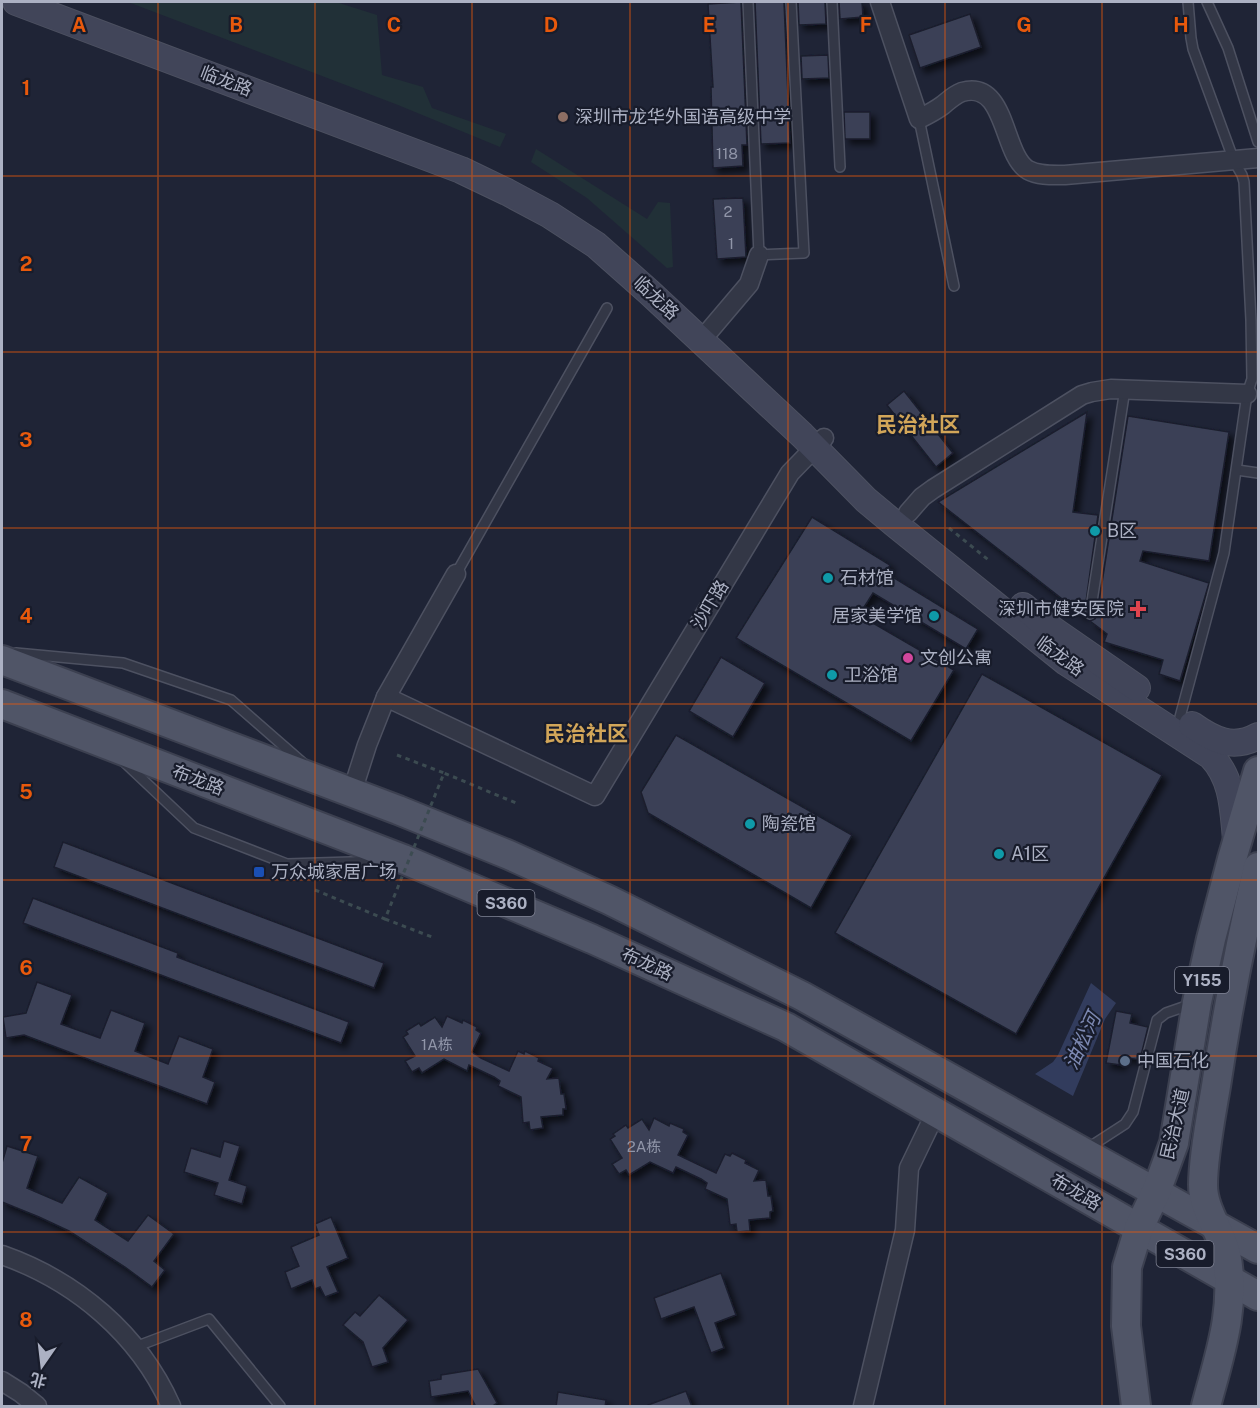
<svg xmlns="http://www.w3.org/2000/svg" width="1260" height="1408" viewBox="0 0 1260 1408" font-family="'Public Sans','Noto Sans SC',sans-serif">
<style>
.green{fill:#213037}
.water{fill:#323c5d}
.building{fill:#3b4156;stroke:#1a1e2d;stroke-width:1.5;filter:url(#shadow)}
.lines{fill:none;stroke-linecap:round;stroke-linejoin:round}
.lane-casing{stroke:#4d5161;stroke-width:12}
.street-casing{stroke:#4d5161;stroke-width:21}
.secondary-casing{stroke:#4d5161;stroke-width:28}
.primary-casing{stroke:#3c4050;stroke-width:32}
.path{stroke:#3c4b51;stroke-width:3;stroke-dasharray:4.5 4.5;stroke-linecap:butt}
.lane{stroke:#333746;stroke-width:9}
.street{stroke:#333746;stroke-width:18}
.secondary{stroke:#414559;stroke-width:26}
.primary{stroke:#505567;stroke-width:28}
.path-bridge{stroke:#3c4b51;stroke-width:3;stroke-dasharray:4.5 4.5;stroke-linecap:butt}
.grid{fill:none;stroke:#e8590c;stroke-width:1.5;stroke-opacity:0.55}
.education-dot{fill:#8d6e63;stroke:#181c2b;stroke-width:2}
.culture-dot{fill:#0f9aa8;stroke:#181c2b;stroke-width:2}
.health-dot{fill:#e0444e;stroke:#181c2b;stroke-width:2}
.hotel-dot{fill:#d1479c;stroke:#181c2b;stroke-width:2}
.transit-dot{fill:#1a4fb4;stroke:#181c2b;stroke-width:2}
.service-dot{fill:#5c6f8a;stroke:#181c2b;stroke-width:2}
.labels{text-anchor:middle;stroke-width:4.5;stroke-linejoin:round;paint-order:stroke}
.number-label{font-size:15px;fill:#9095a8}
.shield{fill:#181c2b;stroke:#808495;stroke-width:1.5}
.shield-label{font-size:16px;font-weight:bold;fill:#acb1c3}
.street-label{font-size:18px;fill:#acb1c3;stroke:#181c2b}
.poi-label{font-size:18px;fill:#acb1c3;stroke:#181c2b;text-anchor:start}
.water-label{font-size:20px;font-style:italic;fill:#7c88b1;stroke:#181c2b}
.quarter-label{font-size:21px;font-weight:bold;fill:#d2a659;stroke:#181c2b}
.grid-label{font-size:20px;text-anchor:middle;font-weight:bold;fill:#e8590c;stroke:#181c2b;stroke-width:4.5;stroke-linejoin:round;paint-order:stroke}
</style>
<defs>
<filter id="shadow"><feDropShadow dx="5" dy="5" stdDeviation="3" flood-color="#0009"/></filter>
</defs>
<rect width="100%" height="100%" fill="#1f2436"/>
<g class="green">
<polygon points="128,2 336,2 377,15 382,75 423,87 432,108 506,134 500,147 398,105"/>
<polygon points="536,149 647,219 658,202 670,203 673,267 667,268 587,198 531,162"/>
</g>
<polygon class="water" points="1091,983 1116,1003 1105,1019 1073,1096 1035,1074 1053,1062 1058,1055"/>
<g class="building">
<polygon points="741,2 747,145 742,145 743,166 713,168 711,87 713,87 708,4"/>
<polygon points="755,2 784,2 790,143 761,144"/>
<polygon points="798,2 825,2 826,24 799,25"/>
<polygon points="839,2 862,2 863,17 840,19"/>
<polygon points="970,14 981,47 920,68 909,35"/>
<polygon points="828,55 829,78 802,79 801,56"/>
<polygon points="844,112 870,112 870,139 845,139"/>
<polygon points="743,198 746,257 717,259 713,199"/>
<polygon points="904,391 953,453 936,467 887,405"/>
<polygon points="1087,412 1073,512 1098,515 1084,616 938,502"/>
<polygon points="1128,416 1229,432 1209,561 1143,551 1140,561 1209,583 1180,681 1159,674 1163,660 1104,642 1107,634 1090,621 1095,619 1097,615"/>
<polygon points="812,517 890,565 886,573 978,629 966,649 873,593 859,615 954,670 911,741 736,638"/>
<polygon points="721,657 765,683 733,737 689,711"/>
<polygon points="982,674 1162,775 1016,1034 835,933"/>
<polygon points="676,735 852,835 811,908 648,813 641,792"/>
<polygon points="63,842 384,963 374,988 54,867"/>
<polygon points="33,898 178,953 177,957 349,1022 341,1043 23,923"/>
<polygon points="37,982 72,995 61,1024 100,1038 111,1010 145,1023 135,1051 168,1064 179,1036 213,1049 203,1077 215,1082 207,1104 24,1035 6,1038 3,1017 26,1013"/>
<polygon points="1116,1011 1132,1014 1130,1023 1148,1027 1140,1060 1123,1057 1121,1065 1106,1063"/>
<polygon points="447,1016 462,1023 463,1020 477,1027 476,1030 481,1033 472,1052 481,1058 509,1071 518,1051 524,1054 525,1051 539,1058 538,1061 553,1068 547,1079 559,1078 561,1094 564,1094 566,1109 563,1109 563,1115 541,1117 543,1128 530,1130 529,1122 523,1123 521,1097 498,1086 500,1081 494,1077 469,1065 467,1071 444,1059 422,1073 419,1068 412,1072 405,1061 415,1056 403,1037 408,1034 406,1031 419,1023 421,1026 435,1017 442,1027"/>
<polygon points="654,1118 669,1126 670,1123 684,1129 683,1132 688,1135 678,1155 716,1173 725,1154 730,1156 732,1153 746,1160 745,1163 759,1170 754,1181 766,1180 768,1196 771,1196 773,1211 770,1212 770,1218 749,1220 750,1231 737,1232 736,1224 730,1225 727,1199 705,1189 707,1183 701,1179 676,1167 673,1173 650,1162 629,1175 626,1170 619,1174 612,1164 622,1158 610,1139 615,1136 613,1134 626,1125 628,1128 642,1119 649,1130"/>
<polygon points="224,1141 240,1146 229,1180 247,1186 242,1204 214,1195 218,1183 184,1172 191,1148 220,1157"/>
<polygon points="7,1146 38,1156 27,1188 62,1203 79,1177 108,1193 95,1220 128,1241 148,1215 174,1234 154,1261 165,1270 152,1287 125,1267 69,1231 39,1217 2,1202 2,1163"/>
<polygon points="331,1217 348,1258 327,1267 338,1292 325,1297 320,1287 315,1289 312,1280 291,1289 285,1272 299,1266 291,1247 319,1235 315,1224"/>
<polygon points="721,1273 736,1315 715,1323 724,1348 711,1353 694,1307 661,1319 654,1298"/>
<polygon points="379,1295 408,1320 383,1348 388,1362 372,1367 363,1342 343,1325 355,1312 360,1316"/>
<polygon points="478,1369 497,1403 491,1407 476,1407 468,1391 431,1397 429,1381 441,1379 441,1375"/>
<polygon points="686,1391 692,1407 648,1407 648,1405"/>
<polygon points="558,1392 606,1400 605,1407 556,1407"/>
</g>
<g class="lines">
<g class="lane-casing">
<g id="lane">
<polyline points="748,2 759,255 804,253 791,2"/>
<polyline points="832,2 840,167"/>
<polyline points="1207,2 1228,48 1258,142"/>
<polyline points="919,119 954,286"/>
<polyline points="1237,470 1258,473"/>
<polyline points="456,574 607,308"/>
<polyline points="1090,614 1125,389"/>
<polyline points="16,653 123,663 231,700 303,763"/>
<polyline points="1180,717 1224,553 1247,394 1252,379 1251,320 1244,182 1242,175 1234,161 1193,49 1191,38 1188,2"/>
<polyline points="123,761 194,828 287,864 382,861"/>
<polyline points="1088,1148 1125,1124 1133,1112 1157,1020 1166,1013 1192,1004"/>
<polyline points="135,1347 209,1319 280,1406"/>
</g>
</g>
<g class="street-casing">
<g id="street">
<path d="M880 2 919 119C927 115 935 111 943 105 949 100 954 95 962 92 1007 79 1002 155 1028 170 1039 176 1053 175 1065 175L1258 158"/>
<polyline points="710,330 749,284 759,255"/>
<polyline points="908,513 922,497 933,489 1082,395 1092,392 1111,389 1247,394"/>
<polyline points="386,697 595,796 790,473 824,438"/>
<polyline points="352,792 367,745 386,697 456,574"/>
<path d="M2 1255C76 1281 139 1334 171 1406"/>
<polyline points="2,1381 21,1393 37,1406"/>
<polyline points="863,1406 905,1230 909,1168 936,1112"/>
</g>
</g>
<g class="secondary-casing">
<g id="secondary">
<path d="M16 2 461 170 507 192 550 215 596 245 649 292 802 435 866 500 896 525 1066 662 1211 756C1233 779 1233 809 1236 839"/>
<polyline points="1023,606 1043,623 1137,688"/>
<path d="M1192 725C1213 740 1233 750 1258 736"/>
</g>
</g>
<g class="primary-casing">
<g id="primary">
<polyline points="2,660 398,810 509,855 609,900 802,996 1258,1249"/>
<polyline points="2,704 403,859 592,939 786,1027 1258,1296"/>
<polyline points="1136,1406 1126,1326 1127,1267 1139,1228 1156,1192 1174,1143 1197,1002 1211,939 1232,859 1258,771"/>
<path d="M1206 1406C1219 1357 1237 1306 1226 1254 1221 1231 1203 1210 1203 1185 1203 1156 1211 1116 1216 1086 1227 1012 1241 939 1258 867"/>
</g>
</g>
<g class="path">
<polyline points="949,528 991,562"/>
<polyline points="397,755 444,773"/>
<polyline points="385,919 432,937"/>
</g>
<use href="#lane" class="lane"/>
<use href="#street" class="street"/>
<use href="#secondary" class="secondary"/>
<use href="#primary" class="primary"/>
<polyline class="path-bridge" points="315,890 385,919 444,773 516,803"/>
</g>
<path class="grid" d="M158 2V1406M315 2V1406M472 2V1406M630 2V1406M788 2V1406M945 2V1406M1102 2V1406M2 176H1258M2 352H1258M2 528H1258M2 704H1258M2 880H1258M2 1056H1258M2 1232H1258"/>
<circle class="education-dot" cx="563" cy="117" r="6"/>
<g class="culture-dot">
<circle cx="1095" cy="531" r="6"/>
<circle cx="828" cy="578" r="6"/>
<circle cx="934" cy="616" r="6"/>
<circle cx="832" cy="675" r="6"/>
<circle cx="750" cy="824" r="6"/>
<circle cx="999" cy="854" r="6"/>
</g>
<path class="health-dot" d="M1135 600h6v6h6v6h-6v6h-6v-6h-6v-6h6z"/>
<circle class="hotel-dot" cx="908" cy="658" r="6"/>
<rect class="transit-dot" x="253" y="866" width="12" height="12" rx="3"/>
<circle class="service-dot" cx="1125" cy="1061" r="6"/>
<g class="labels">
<g class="number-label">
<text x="727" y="159">118</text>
<text x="728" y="217">2</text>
<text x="731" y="249">1</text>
<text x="437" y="1050">1A栋</text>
<text x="644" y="1152">2A栋</text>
</g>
<g class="shield">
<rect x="477.5" y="890" width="57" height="26" rx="4.5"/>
<rect x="1175" y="967" width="54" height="26" rx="4.5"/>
<rect x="1156.5" y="1241" width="57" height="26" rx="4.5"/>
</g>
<g class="shield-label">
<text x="506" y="909">S360</text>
<text x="1202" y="986">Y155</text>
<text x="1185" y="1260">S360</text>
</g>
<g class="street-label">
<text transform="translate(226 81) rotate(21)" y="6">临龙路</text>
<text transform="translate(656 298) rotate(43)" y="6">临龙路</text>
<text transform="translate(710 605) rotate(-59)" y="6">沙吓路</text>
<text transform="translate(1060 656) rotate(36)" y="6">临龙路</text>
<text transform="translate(198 780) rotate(21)" y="6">布龙路</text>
<text transform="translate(647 964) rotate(24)" y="6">布龙路</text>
<text transform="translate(1175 1124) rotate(-77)" y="6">民治大道</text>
<text transform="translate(1076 1192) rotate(30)" y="6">布龙路</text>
</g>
<g class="poi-label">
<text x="575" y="123">深圳市龙华外国语高级中学</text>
<text x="1107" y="537">B区</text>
<text x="840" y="584">石材馆</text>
<text x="1124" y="615" text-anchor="end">深圳市健安医院</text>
<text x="922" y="622" text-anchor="end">居家美学馆</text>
<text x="920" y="664">文创公寓</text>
<text x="844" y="681">卫浴馆</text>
<text x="762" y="830">陶瓷馆</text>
<text x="1011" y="860">A1区</text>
<text x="271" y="878">万众城家居广场</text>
<text x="1137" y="1067">中国石化</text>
</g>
<g class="water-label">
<text transform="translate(1082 1041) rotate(-65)" y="7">油松河</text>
</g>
<g class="quarter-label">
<text x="918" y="432">民治社区</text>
<text x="586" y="741">民治社区</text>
</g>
</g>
<g class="grid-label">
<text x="79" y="32">A</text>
<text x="236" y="32">B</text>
<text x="394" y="32">C</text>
<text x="551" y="32">D</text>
<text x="709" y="32">E</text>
<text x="866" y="32">F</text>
<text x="1024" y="32">G</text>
<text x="1181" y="32">H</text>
<text x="26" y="95">1</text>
<text x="26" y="271">2</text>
<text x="26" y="447">3</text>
<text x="26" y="623">4</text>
<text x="26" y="799">5</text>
<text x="26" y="975">6</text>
<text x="26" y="1151">7</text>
<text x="26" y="1327">8</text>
</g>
<rect width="1260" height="1408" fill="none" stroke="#acb1c3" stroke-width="6"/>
<g transform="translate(42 1366) rotate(194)" stroke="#181c2b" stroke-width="4.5" paint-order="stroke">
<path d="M0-4.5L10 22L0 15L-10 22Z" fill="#acb1c3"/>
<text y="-9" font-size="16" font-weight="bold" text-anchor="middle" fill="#acb1c3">北</text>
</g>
</svg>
